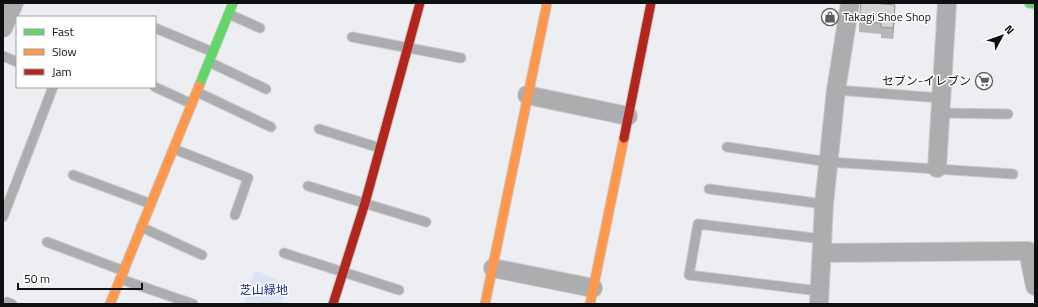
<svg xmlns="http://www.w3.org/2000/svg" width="1038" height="307" viewBox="0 0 1038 307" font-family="'Titillium Web','Noto Sans JP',sans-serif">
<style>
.green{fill:#dde4f4}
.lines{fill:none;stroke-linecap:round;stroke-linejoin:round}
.lane-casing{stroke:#c9cacc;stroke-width:11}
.street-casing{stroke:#c9cacc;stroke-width:20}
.fast-casing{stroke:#c9cacc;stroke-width:11}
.slow-casing{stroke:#c9cacc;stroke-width:11}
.jam-casing{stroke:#c9cacc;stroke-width:11}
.lane{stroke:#abadae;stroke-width:9}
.street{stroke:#abadae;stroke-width:18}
.fast{stroke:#63d668;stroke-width:9}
.slow{stroke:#ff974d;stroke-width:9}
.jam{stroke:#b3261e;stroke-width:9}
.wall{fill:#b5b6b8}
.shaded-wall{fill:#949496}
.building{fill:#d3d4d6;stroke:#949496}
.labels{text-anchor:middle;stroke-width:3;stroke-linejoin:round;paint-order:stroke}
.poi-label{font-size:12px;fill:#0e0f10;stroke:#fff;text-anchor:start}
.park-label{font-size:12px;fill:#162684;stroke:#fff}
</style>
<rect width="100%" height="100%" fill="#eceef1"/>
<polygon class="green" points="255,270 290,286 281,304 244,304"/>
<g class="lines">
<g class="lane-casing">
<g id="lane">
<polyline points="229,14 260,28"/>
<polyline points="155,28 213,52"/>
<polyline points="352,37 461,58"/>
<polyline points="3,56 17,62"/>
<polyline points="209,62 266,89"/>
<polyline points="155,87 192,104"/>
<polyline points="836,90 941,98"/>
<polyline points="197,92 271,127"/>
<polyline points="940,113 1008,114"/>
<polyline points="319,129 380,148"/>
<polyline points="727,147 829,162 1013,174"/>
<polyline points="174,149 248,178 235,215"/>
<polyline points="73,175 151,204"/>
<polyline points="308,186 426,222"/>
<polyline points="709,189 824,204"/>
<polyline points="3,217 53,87"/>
<polyline points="141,227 202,255"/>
<polyline points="47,242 124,271"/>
<polyline points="284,253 399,290"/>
<polyline points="120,279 193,304"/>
<polyline points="819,291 689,275 698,224 823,239"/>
<polyline points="7,302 12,304"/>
</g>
</g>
<g class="street-casing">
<g id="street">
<polyline points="3,28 14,3"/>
<polyline points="527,95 628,116"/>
<polyline points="937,168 947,3"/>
<polyline points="822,253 1028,251 1035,286"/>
<polyline points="493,268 593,288"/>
<polyline points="819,304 824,204 836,90 850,3"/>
</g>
</g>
<g class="fast-casing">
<g id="fast">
<polyline points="1029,3 1035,4"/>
<polyline points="199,86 233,3"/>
</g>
</g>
<g class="slow-casing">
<g id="slow">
<polyline points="110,304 199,86"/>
<polyline points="485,304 547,3"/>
<polyline points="590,304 624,138"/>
</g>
</g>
<g class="jam-casing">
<g id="jam">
<polyline points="624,138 651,3"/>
<polyline points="333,304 365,203 420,3"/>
</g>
</g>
<use href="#lane" class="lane"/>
<use href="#street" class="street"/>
<use href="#fast" class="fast"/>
<use href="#slow" class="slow"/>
<use href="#jam" class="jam"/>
</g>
<polygon class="wall" points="895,16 893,39 881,38 881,34 859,32 859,21"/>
<polygon class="shaded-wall" points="895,5 895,16 893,39 893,28"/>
<polygon class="building" points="861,3 873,3 895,5 893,28 881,27 881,23 859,21"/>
<defs>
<g id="shop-ring" transform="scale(0.9)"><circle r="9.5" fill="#fff" stroke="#5c5d5f" stroke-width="1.5"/><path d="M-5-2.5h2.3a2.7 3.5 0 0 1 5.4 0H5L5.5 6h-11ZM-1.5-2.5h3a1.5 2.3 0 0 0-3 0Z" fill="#5c5d5f"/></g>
<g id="supermarket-ring" transform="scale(0.9)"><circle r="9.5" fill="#fff" stroke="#5c5d5f" stroke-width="1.5"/><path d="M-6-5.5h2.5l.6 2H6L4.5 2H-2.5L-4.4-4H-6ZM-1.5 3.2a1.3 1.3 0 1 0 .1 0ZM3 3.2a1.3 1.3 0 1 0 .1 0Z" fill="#5c5d5f"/></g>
</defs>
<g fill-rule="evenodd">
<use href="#shop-ring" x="830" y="17"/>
<use href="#supermarket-ring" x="984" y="81"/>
</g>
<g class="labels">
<g class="poi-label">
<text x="843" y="21">Takagi Shoe Shop</text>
<text x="971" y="85" text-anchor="end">セブン-イレブン</text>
</g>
<g class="park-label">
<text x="264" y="294">芝山緑地</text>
</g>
</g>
<rect width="1038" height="307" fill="none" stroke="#0e0f10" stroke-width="8"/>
<rect x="16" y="16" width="140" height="72" fill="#ffffff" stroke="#9f9f9f"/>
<rect x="24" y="29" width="20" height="6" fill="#63d668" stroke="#9f9f9f"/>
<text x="52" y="36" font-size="12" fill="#0e0f10">Fast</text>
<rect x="24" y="49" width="20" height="6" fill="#ff974d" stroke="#9f9f9f"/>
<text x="52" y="56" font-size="12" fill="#0e0f10">Slow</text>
<rect x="24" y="69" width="20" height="6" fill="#b3261e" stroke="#9f9f9f"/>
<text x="52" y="76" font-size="12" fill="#0e0f10">Jam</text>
<g transform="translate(1002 36) rotate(49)" stroke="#ffffff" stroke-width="3" paint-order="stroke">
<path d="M0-3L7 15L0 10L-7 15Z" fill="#0e0f10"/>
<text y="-6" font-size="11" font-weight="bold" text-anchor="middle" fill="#0e0f10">N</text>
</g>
<path d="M18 283v6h124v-6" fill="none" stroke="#0e0f10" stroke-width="2"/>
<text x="24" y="283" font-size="12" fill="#0e0f10" stroke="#ffffff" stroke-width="3" paint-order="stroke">50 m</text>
</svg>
